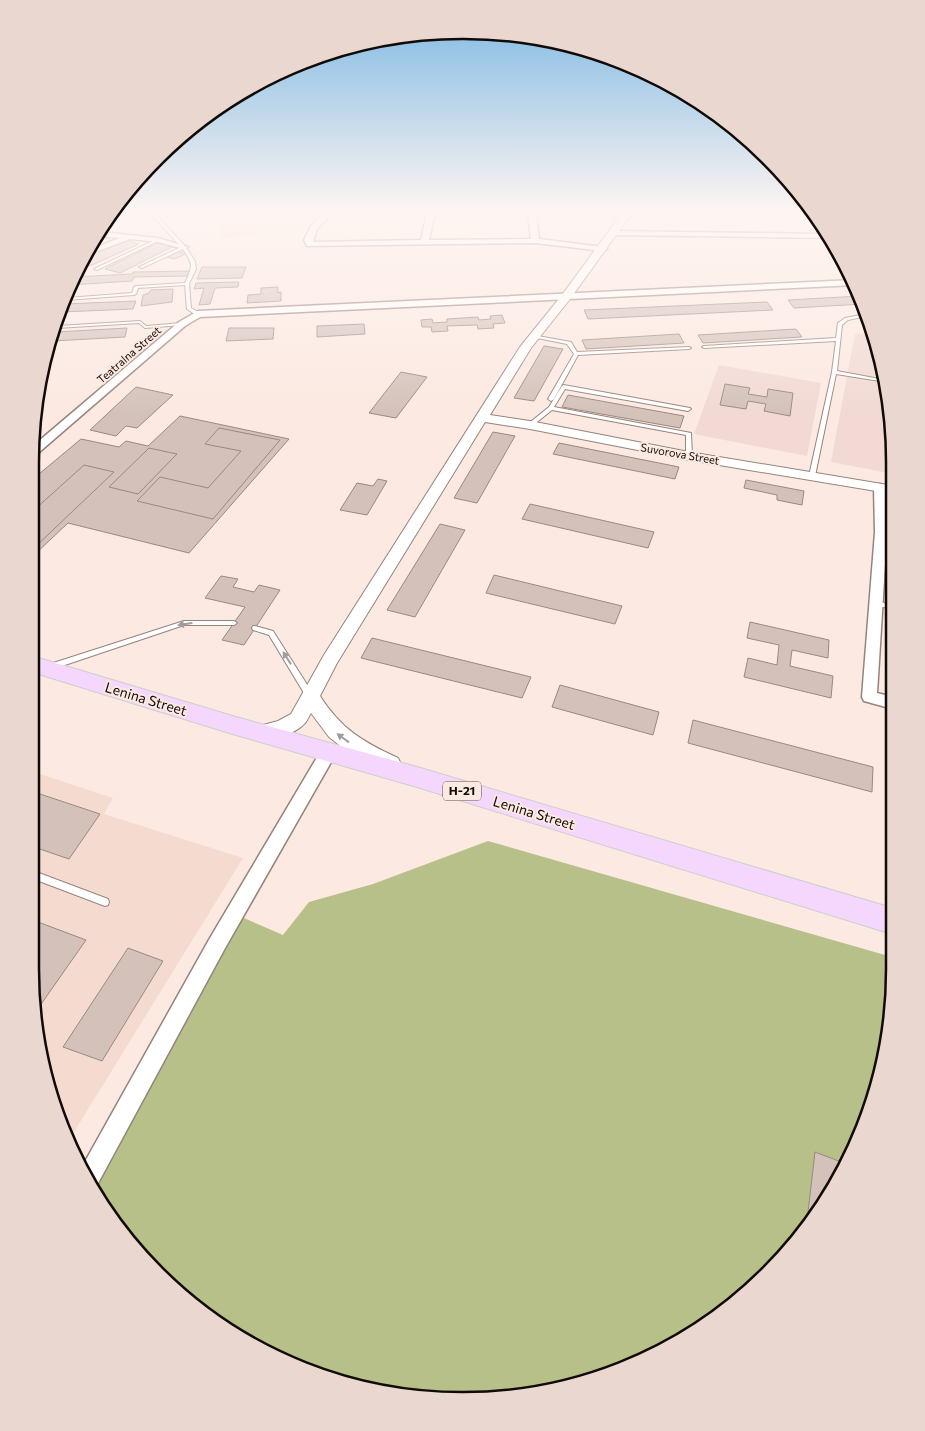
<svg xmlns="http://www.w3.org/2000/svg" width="925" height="1431" viewBox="0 0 925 1431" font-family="Commissioner,sans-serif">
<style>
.built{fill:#f5dbcf}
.education{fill:#f2d9d3}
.green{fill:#b8c08a}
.building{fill:#d4c2ba;stroke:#9a8981}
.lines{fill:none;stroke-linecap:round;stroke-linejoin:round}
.service-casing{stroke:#95847c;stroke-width:2}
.minor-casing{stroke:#95847c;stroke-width:3}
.tertiary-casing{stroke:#95847c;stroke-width:2}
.primary-casing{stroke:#cfcece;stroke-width:2}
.service{fill:#fff;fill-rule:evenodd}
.minor{fill:#fff;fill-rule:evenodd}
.tertiary{fill:#fff;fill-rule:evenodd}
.primary{fill:#f5d7fd;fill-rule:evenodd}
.oneway{fill:#a09d9c}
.labels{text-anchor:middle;stroke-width:4;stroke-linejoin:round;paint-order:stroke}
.far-street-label{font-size:11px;fill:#110b08;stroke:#fce9e1}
.shield{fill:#fce9e1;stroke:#584e49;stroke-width:1}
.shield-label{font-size:12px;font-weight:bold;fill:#110b08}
.street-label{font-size:14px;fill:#110b08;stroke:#fce9e1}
.rim{fill:none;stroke:#110b08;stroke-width:2.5}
</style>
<rect width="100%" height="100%" fill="#fce9e1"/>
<g class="built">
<polygon points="222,213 300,213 300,230 220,238"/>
<polygon points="31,771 113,798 104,814 243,858 69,1140 53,1107 30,968"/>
</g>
<g class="education">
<polygon points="873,333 880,351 894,434 894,474 831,462 855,334"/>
<polygon points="719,365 821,383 807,456 694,434"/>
</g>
<polygon class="green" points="488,841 892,957 891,1025 862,1134 788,1253 703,1328 575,1386 462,1401 323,1378 199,1311 103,1209 87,1176 232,913 283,935 309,902 373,884"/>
<g class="building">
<polygon points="127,240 139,244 83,269 78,267 83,258"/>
<polygon points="157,243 172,247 120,273 105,269"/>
<polygon points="178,251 185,254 175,259 167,257"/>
<polygon points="202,267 246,267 242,278 197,279"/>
<polygon points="190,271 188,276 134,277 132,281 70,285 73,277 132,274 133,272"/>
<polygon points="239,282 238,287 215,288 210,304 199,305 204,288 194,289 196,283"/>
<polygon points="278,287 278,293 281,292 281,301 247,303 248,295 261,294 261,288"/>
<polygon points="173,289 172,302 141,306 143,295 149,293 151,290"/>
<polygon points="860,296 863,304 794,308 788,300"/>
<polygon points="136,301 133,309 62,312 64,304"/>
<polygon points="767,302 773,310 588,319 584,310"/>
<polygon points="502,315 505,323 493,324 494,328 478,329 477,325 447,326 448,331 432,332 431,327 422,327 421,320 432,319 433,323 447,322 447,319 478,317 479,320 491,319 490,316"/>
<polygon points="364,324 365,334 317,337 317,326"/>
<polygon points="127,328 125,337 53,341 56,332"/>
<polygon points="229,328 274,328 273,339 226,341"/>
<polygon points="796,329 802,337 703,343 698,335"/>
<polygon points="679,334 684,343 586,349 582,340"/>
<polygon points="544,346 563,349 534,401 514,398"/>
<polygon points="401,372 427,377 396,418 369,413"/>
<polygon points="725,384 750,388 748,394 767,397 768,389 793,393 790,416 764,411 766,404 748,401 746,409 720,405"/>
<polygon points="136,387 173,395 137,428 126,426 116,436 90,430"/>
<polygon points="568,395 684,416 680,428 562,407"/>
<polygon points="180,416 289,439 189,553 68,523 33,556 33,479 81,439 119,447 126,441 148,446"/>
<polygon points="219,428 280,440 213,519 137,501 160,477 208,488 241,451 205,444"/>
<polygon points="493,432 515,436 477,503 454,498"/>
<polygon points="559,443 679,467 675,479 553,454"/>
<polygon points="149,448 177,454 138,494 109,487"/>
<polygon points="84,465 114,472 35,547 33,546 33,511"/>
<polygon points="378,479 387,481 367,515 340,510 357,483 373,486"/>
<polygon points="746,480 804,491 802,505 777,500 777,495 744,488"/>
<polygon points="530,504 654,532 648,548 522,519"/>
<polygon points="440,524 465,530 415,617 387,610"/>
<polygon points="494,575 622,606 615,624 486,593"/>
<polygon points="221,576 238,579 233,587 254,592 259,585 280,590 244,645 222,640 245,607 205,598"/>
<polygon points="750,622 829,640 828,658 792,650 790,666 833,676 831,698 744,677 748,658 777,665 779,645 747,638"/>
<polygon points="372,638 531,677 522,698 361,658"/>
<polygon points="560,685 659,712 653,735 552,707"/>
<polygon points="693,720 873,767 872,792 688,743"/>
<polygon points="31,791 100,814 69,859 31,846"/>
<polygon points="30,919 86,940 37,1010 30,968"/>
<polygon points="128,948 163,961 102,1061 63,1047"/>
<polygon points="815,1152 844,1163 812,1214 808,1212"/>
</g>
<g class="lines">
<g class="service-casing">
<g id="service">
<path d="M150 213H154L185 246 195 261 196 269 189 284 191 308 200 313V315H196L187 309 185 285 138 288 136 294 134 295 66 300 67 298 132 293 134 287 136 286 185 283C193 266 193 264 183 249L142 268 139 267 181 247Z"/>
<polygon points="157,239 160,240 97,270 94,269"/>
<polygon points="866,314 867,316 848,320 842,325 837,371 885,380 886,382 836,374 815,476 812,478 810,477 809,476 832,372 836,341 704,348 702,347 704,346 836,338 838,323 845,318"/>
<polygon points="140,321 146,326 182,323 184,324 182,325 145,328 139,323 57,328 58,326"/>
<polygon points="532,335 571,342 577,352 689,347 691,348 689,349 578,355 554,399 551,401 548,399 574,354 567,344 532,337"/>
<polygon points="564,385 690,408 691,409 688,411 565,389 554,407 691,433 692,456 689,458 686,456 686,435 552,410 532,426 528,426 528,424 549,407 562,386"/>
<polygon points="881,530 894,533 894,537 879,533 878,532"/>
<polygon points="873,601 875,601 893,605 893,609 873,605 872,603"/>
<polygon points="184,621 234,621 237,623 234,625 184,625 50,670 46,667 47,665"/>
<polygon points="253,626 255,626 273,631 313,694 314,696 313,698 307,698 269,635 253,630 252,628"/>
<polygon points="31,870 108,899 109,902 108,905 105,906 31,878"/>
</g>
</g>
<g class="minor-casing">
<g id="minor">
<polygon points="324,213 332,213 317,229 313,242 421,240 427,213 435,213 429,240 531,239 528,213 536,213 539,239 603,247 607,249 603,251 535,243 307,246 304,240 311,226"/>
<polygon points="611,231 827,234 830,238 614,235 611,235"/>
<polygon points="101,232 158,238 188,247 184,249 158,242 130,239 85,256 89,250 120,238 98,236"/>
<polygon points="854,280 856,285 200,317 185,326 37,454 33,455 33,446 179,322 198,311"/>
<polygon points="880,484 886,487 887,532 877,693 893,697 893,709 864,701 862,697 875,532 874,487"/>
<polygon points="328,747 334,749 336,753 334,757 224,950 96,1187 93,1188 82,1167 210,938 322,749"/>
</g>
</g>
<g class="tertiary-casing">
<path id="tertiary" d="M622 213H632L570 299 531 348 490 415 530 421 689 452 894 486V494L689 460 530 429 485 422 337 663 320 696C341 729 363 742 398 758L401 764 398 770 391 772 384 770 347 751 329 737 311 713C309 716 307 721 305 723 295 735 266 743 252 738L249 733 252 728 278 721 291 714 324 655 520 347 562 295Z"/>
</g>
<g class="primary-casing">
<polygon id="primary" points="32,656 236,717 417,767 892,908 892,934 417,787 236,735 32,672"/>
</g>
<use href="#service" class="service"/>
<use href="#minor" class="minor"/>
<use href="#tertiary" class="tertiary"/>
<use href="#primary" class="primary"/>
</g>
<defs><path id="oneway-solid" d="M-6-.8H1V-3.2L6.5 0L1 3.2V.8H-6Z" transform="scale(1.25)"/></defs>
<g class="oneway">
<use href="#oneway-solid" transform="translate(185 624) rotate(172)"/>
<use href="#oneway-solid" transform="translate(287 658) rotate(-122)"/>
<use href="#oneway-solid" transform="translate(343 738) rotate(-144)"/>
</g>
<linearGradient id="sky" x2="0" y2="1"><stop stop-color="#7bb7e3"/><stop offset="0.51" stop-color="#fef5f2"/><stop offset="1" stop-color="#fef5f2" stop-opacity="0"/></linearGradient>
<rect width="925" height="414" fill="url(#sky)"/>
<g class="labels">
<g class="far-street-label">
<text transform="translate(129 355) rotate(-41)" y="4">Teatralna Street</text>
<text transform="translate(680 454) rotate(10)" y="4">Suvorova Street</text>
</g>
<rect class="shield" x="443" y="781.5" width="38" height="19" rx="4"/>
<g class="shield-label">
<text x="462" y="795">Н-21</text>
</g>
<g class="street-label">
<text transform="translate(146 699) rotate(17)" y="5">Lenina Street</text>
<text transform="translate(534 813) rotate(17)" y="5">Lenina Street</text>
</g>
</g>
<path d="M0 0H925V1431H0ZM462 39H463A423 423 0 0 1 886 462V969A423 423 0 0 1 463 1392H462A423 423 0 0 1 39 969V462A423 423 0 0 1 462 39Z" fill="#e9d7d0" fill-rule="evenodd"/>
<path class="rim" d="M462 39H463A423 423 0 0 1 886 462V969A423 423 0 0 1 463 1392H462A423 423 0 0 1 39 969V462A423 423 0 0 1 462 39Z"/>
</svg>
